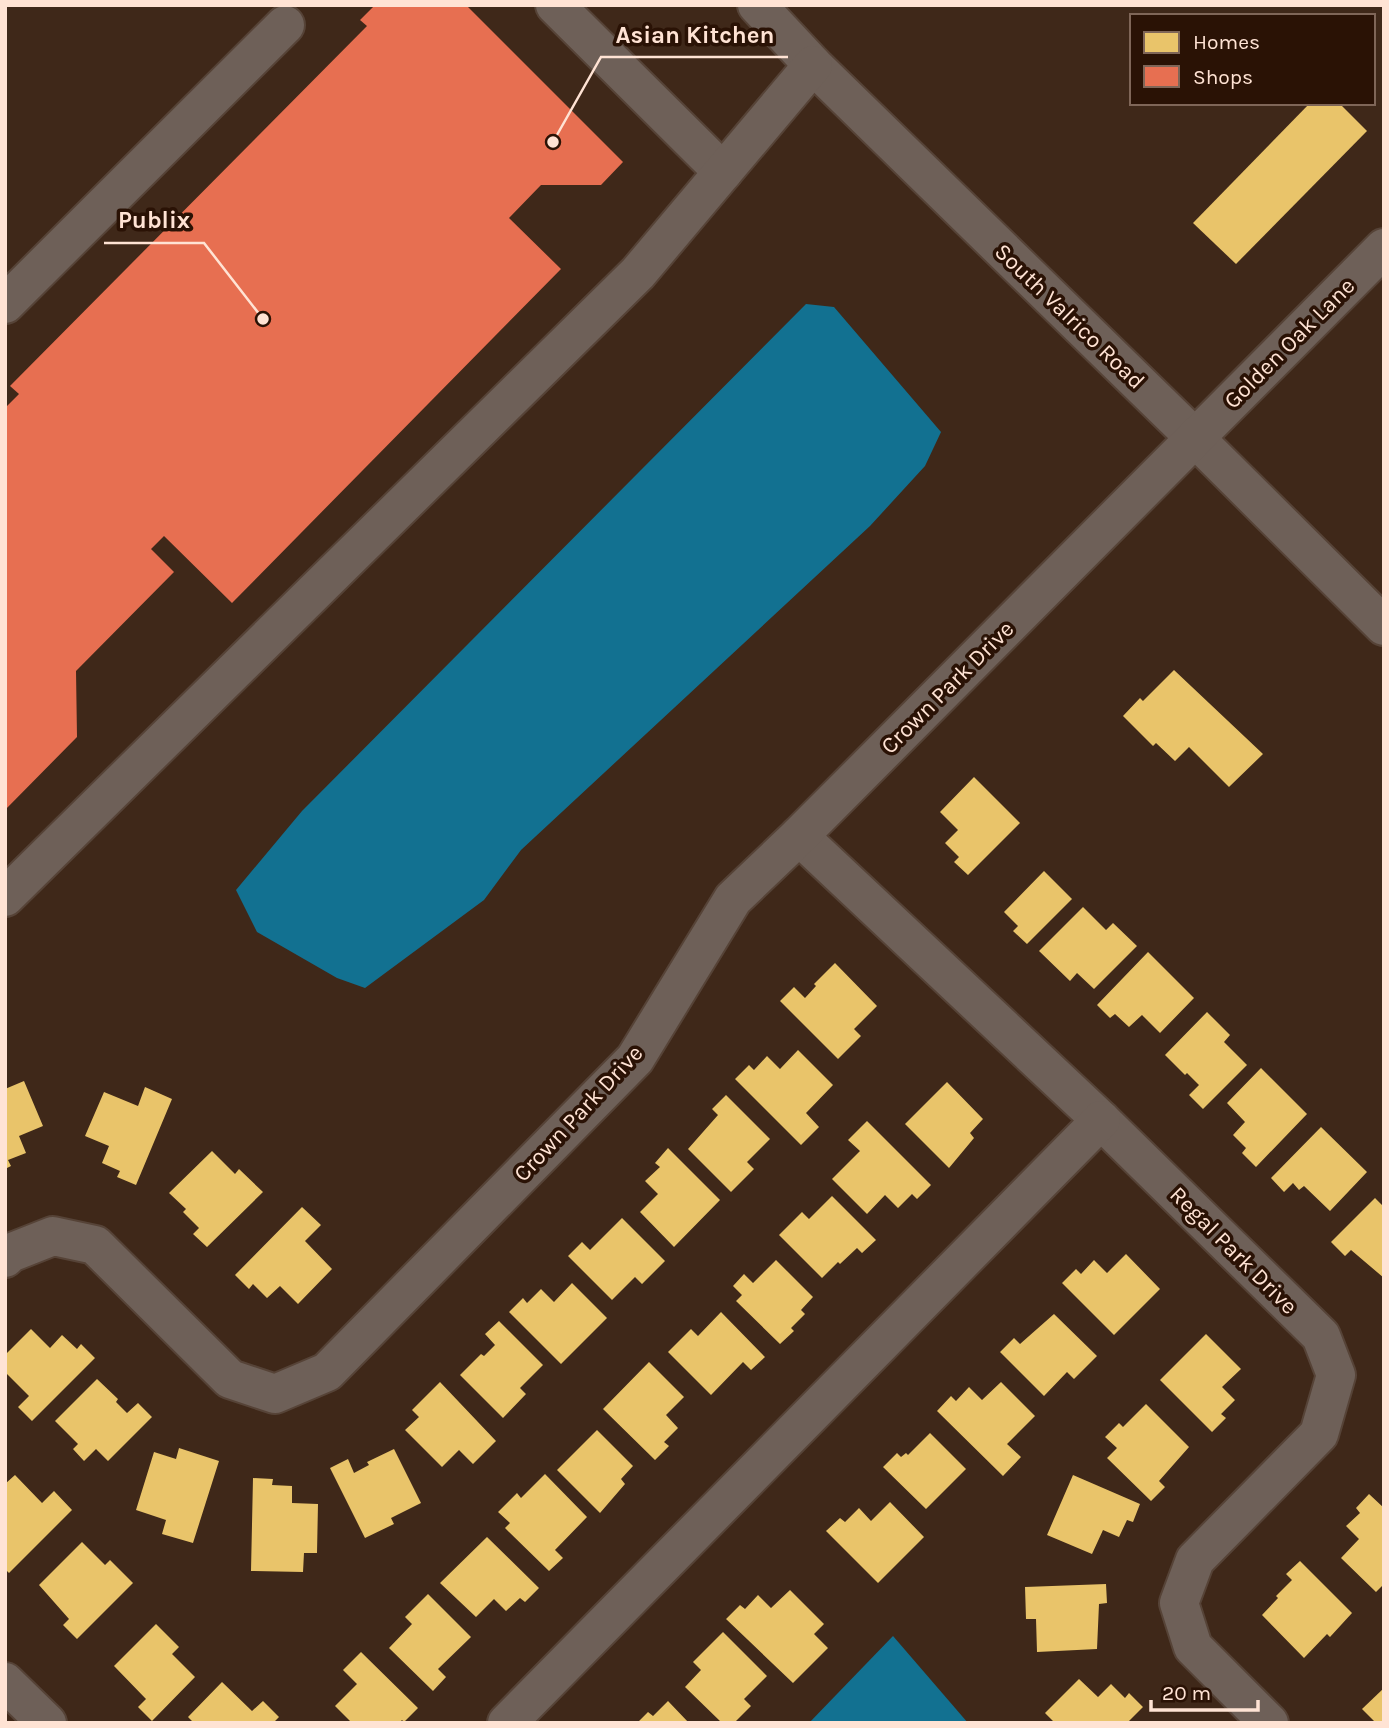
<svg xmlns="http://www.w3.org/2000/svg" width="1389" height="1728" viewBox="0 0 1389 1728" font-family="Karla,sans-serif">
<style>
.water{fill:#127191}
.homes{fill:#e9c46a}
.shops{fill:#e76f51}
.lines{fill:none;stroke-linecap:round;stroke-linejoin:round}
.minor-casing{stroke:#564337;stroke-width:42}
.minor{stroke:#6e6058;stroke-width:38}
.labels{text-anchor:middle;stroke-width:7;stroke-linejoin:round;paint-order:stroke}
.street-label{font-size:23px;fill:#ffe3d4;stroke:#2a1205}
.leader{fill:none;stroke:#ffe3d4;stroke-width:2.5}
.callout-dot{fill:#ffe3d4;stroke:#2a1205;stroke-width:2.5}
.callout-label{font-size:24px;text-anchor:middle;font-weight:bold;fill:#ffe3d4;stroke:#2a1205;stroke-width:7;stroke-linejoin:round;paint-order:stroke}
</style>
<rect width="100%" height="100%" fill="#3f2819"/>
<g class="water">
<polygon points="806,304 834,307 941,432 925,466 870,526 521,850 484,900 365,988 337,978 257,932 236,890 302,811"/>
<polygon points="893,1636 968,1723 809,1723"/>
</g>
<g class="homes">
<polygon points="1310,103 1339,103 1367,131 1236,264 1193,223"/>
<polygon points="1174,670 1263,754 1229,787 1189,747 1175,761 1156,743 1153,746 1123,716 1140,698 1143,701"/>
<polygon points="974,777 1020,823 968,875 954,862 959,857 945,843 958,830 940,812"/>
<polygon points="1044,871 1072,899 1027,944 1013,931 1018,926 1004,912"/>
<polygon points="1083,907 1106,930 1113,923 1137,946 1094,989 1077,973 1070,981 1039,951"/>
<polygon points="1148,952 1194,998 1160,1033 1142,1015 1129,1027 1115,1014 1110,1018 1097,1005"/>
<polygon points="835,963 877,1006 854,1029 861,1036 838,1059 780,1001 794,987 805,998 816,986 814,984"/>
<polygon points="1207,1012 1230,1035 1224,1042 1247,1065 1203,1109 1189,1095 1199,1085 1187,1073 1185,1075 1165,1055"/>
<polygon points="798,1050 833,1085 806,1113 819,1127 801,1145 735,1079 749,1065 754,1070 767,1056 780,1069"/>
<polygon points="1261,1068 1307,1114 1256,1167 1242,1153 1246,1148 1233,1135 1245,1122 1227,1103"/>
<polygon points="24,1081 43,1126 19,1136 26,1153 8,1160 11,1166 5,1169 5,1089"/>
<polygon points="947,1082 983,1119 970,1133 974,1138 949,1168 905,1124"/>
<polygon points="145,1087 172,1099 136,1185 117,1177 120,1171 102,1163 109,1146 85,1136 104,1092 138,1106"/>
<polygon points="726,1095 770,1139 747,1162 754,1169 731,1192 688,1149 718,1115 712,1109"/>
<polygon points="867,1121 931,1185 917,1199 912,1194 898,1208 885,1195 867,1214 832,1179 860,1151 848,1140"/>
<polygon points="1321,1127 1367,1172 1330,1211 1304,1186 1299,1190 1293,1183 1284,1192 1271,1178"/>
<polygon points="668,1148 720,1200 674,1247 640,1212 658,1194 645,1181 660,1167 655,1163"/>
<polygon points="212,1151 235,1174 239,1169 263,1192 207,1247 193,1234 199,1228 183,1212 186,1209 169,1193"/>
<polygon points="832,1196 876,1240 862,1253 857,1248 840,1264 838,1262 822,1278 779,1235 802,1212 809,1219"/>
<polygon points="1375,1198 1384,1207 1384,1278 1351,1250 1345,1256 1331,1242"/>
<polygon points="302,1207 321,1225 305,1241 332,1269 298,1304 280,1286 267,1298 253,1284 249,1289 235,1275"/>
<polygon points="622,1218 665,1261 642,1284 635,1277 612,1300 568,1256 582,1242 590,1250"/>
<polygon points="1126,1254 1160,1289 1114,1335 1062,1283 1076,1269 1081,1274 1094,1260 1107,1273"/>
<polygon points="776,1260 813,1297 801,1310 805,1314 791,1328 794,1331 780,1344 736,1301 742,1295 733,1286 744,1274 753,1283"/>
<polygon points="572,1283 607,1318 561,1364 509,1312 523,1298 527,1303 541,1289 554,1302"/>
<polygon points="721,1312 765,1357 751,1370 743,1362 711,1395 668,1352 691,1329 698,1336"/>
<polygon points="1054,1314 1097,1356 1074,1379 1067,1372 1044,1396 1000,1352 1014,1338 1020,1344"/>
<polygon points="499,1321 543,1365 520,1388 526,1394 503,1418 460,1375 481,1354 484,1356 495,1345 485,1334"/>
<polygon points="31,1329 50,1348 62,1335 77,1349 81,1344 95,1358 32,1421 18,1407 29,1396 5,1372 5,1355"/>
<polygon points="1206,1334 1241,1369 1222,1387 1235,1400 1221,1414 1226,1418 1212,1432 1160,1380"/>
<polygon points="649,1362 684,1397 666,1415 678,1428 664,1442 669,1446 655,1460 603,1409"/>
<polygon points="97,1379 118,1399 116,1402 127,1413 138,1403 152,1417 108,1461 96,1449 84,1461 73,1449 78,1444 55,1421"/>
<polygon points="440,1382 496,1441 473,1464 459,1450 442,1467 405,1430 419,1417 412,1410"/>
<polygon points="1001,1382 1035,1416 1007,1444 1021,1457 1003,1476 937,1411 951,1396 956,1401 969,1387 982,1400"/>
<polygon points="1146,1404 1189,1447 1159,1481 1165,1487 1151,1501 1107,1458 1117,1448 1105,1437 1119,1423 1123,1427"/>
<polygon points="597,1430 633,1466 621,1479 625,1484 600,1513 557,1470"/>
<polygon points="930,1433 966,1469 926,1509 883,1467 897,1453 901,1457 906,1453 908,1455"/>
<polygon points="179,1448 219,1461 193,1543 162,1534 166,1520 136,1510 154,1452 176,1459"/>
<polygon points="394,1449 421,1503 391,1518 394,1524 365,1538 330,1468 348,1459 354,1473 369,1465 367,1462"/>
<polygon points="545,1474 587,1517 555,1550 563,1558 549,1571 505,1528 510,1523 498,1512 517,1493 521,1498"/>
<polygon points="15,1475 42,1503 54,1491 72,1510 9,1573 5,1569 5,1484"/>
<polygon points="1073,1475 1140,1504 1133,1522 1127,1520 1119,1537 1103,1530 1092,1554 1047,1535"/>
<polygon points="253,1478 273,1479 272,1485 292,1486 292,1503 318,1504 317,1553 304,1553 303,1572 251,1571"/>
<polygon points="1369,1494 1384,1508 1384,1584 1376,1592 1341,1558 1359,1539 1346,1526 1360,1513 1356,1508"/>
<polygon points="890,1502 924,1537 878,1583 826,1531 840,1518 845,1522 859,1508 871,1521"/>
<polygon points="487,1537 539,1588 525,1602 520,1598 506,1611 494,1599 476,1617 440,1583"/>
<polygon points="82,1542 105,1565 110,1560 133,1583 77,1639 63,1625 69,1619 39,1585"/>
<polygon points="1300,1561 1352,1613 1330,1637 1327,1634 1304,1658 1262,1615 1278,1598 1276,1596 1292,1580 1286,1574"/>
<polygon points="1106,1584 1107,1603 1099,1604 1097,1649 1037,1652 1036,1619 1026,1619 1025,1587"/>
<polygon points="790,1590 824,1624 814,1634 828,1648 793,1683 726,1619 740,1605 745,1609 758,1595 771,1608"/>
<polygon points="428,1594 471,1637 438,1669 446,1677 433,1691 389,1648 412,1624 405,1617"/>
<polygon points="156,1624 179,1647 172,1654 195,1677 152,1721 138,1707 146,1699 114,1666"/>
<polygon points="723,1632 767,1676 744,1699 751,1706 734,1723 722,1723 685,1687 701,1670 693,1662"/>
<polygon points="361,1652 418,1708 404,1722 402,1720 399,1723 352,1723 335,1706 357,1684 343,1670"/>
<polygon points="1079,1679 1098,1697 1111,1684 1125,1698 1129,1693 1143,1707 1127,1723 1055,1723 1045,1713"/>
<polygon points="222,1682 252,1711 263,1701 279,1717 273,1723 194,1723 188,1717"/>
<polygon points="1384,1688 1384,1723 1376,1723 1362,1709"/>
<polygon points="668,1701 689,1723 637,1723 648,1712 653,1716"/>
</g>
<polygon class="shops" points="375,5 466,5 623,162 601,185 541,185 509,218 561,269 232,603 164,536 151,549 174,572 76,671 77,737 5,810 5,408 19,394 10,386 367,26 360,20"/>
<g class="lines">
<g class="minor-casing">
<g id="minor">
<polyline points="555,5 723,172"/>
<polyline points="757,5 813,65 1194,437 1384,626"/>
<polyline points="5,304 285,25"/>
<polyline points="799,836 1101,1120 1321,1336 1336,1375 1319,1434 1195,1560 1179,1603 1193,1647 1269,1723"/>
<polyline points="5,897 638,273 813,65"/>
<polyline points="5,1258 10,1253 53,1236 95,1245 230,1379 275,1394 327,1372 635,1059 733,899 799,836 1384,248"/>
<polyline points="5,1682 47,1723"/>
<polyline points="507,1723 1101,1120"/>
</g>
</g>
<use href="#minor" class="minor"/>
</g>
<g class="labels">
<g class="street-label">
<text transform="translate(1070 316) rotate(44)" y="8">South Valrico Road</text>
<text transform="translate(1289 343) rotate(-45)" y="8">Golden Oak Lane</text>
<text transform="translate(947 687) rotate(-45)" y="8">Crown Park Drive</text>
<text transform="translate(578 1113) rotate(-47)" y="8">Crown Park Drive</text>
<text transform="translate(1234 1250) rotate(45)" y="8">Regal Park Drive</text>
</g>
</g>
<path class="leader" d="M553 142L601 57H788M263 319L204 243H104"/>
<g class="callout-dot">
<circle cx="553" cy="142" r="7"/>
<circle cx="263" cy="319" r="7"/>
</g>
<g class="callout-label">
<text x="695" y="43">Asian Kitchen</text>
<text x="154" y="228">Publix</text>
</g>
<rect width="1389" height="1728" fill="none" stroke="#ffe3d4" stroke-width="14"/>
<rect x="1130" y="14" width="245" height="91" fill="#2a1205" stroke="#7f6658" stroke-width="2"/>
<rect x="1144" y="32" width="35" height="21" fill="#e9c46a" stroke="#7f6658" stroke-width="2"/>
<text x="1193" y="49" font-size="21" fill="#ffe3d4">Homes</text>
<rect x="1144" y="66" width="35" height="21" fill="#e76f51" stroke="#7f6658" stroke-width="2"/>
<text x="1193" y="84" font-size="21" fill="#ffe3d4">Shops</text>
<path d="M1151 1700v10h107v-10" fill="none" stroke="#ffe3d4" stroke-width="3.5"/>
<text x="1162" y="1700" font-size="21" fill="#ffe3d4" stroke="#2a1205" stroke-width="5" paint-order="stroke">20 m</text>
</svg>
